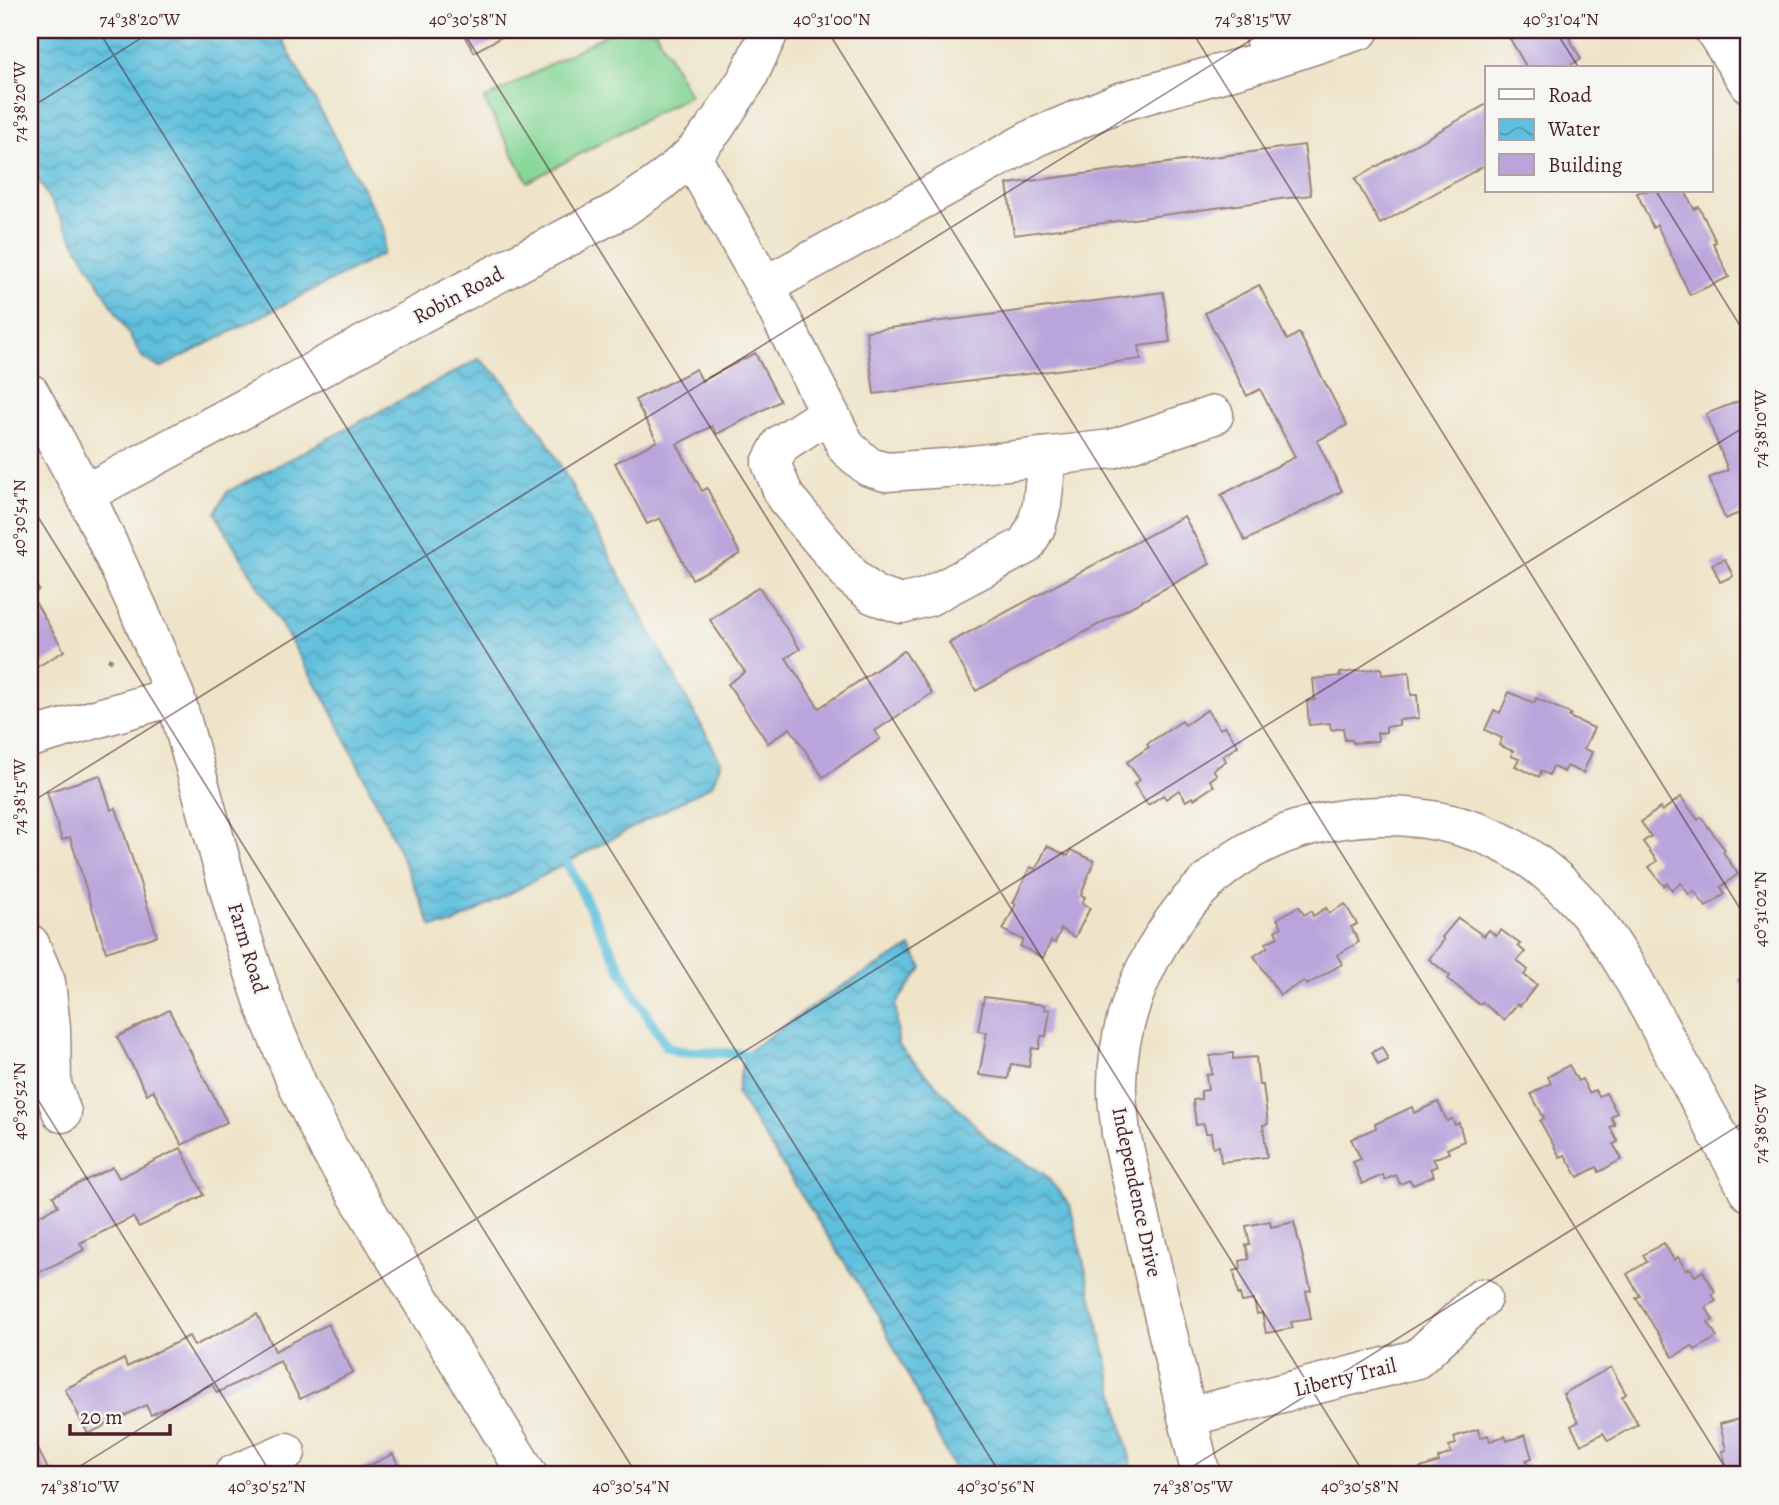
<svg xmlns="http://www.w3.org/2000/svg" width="1779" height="1505" viewBox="0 0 1779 1505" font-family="Alegreya,serif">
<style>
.pitch{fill:#87d797;stroke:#687b61;stroke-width:2}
.water{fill:url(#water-waves);stroke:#547084;stroke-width:2}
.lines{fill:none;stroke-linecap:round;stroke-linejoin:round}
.stream{stroke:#5fc0dd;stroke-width:10}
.building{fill:#b9a5db}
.minor-casing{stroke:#9c827a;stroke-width:41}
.path{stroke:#9c827a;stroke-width:4.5;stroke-dasharray:5 5;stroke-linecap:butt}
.minor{stroke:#fff;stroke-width:38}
.ticks{fill:none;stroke:#4a1f2b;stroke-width:2;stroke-opacity:0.45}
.labels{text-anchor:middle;stroke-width:5;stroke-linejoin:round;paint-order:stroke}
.street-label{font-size:21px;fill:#4a1f2b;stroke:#f6f6f2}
.neatline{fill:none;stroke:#4a1f2b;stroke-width:2.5}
.ticks-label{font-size:18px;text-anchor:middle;fill:#4a1f2b}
</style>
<defs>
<pattern id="water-waves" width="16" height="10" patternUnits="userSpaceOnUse" patternTransform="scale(1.75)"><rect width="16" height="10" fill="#5fc0dd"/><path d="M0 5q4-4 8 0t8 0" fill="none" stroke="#509bb3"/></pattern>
</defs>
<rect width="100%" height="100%" fill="#f6f6f2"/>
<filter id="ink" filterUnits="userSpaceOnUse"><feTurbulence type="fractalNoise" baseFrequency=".0143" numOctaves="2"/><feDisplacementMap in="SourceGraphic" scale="14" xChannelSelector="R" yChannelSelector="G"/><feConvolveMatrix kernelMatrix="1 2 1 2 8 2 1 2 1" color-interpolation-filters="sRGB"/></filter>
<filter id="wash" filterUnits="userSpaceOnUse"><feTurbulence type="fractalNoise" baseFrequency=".00686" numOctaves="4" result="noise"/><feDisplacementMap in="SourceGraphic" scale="28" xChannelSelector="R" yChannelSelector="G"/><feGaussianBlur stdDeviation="1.57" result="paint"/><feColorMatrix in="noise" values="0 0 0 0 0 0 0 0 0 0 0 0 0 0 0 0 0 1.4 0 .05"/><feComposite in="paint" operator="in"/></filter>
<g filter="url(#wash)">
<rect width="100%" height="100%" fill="#eee4c9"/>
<polygon class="pitch" points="614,30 655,30 690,95 528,182 484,100"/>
<g class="water">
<polygon points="30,30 277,30 385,231 383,254 160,368 143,358 30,166"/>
<polygon points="479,359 500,377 545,437 721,762 712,785 451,925 432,927 387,824 329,706 215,513 227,492"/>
<polygon points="911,947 922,968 896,1004 898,1045 991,1142 1044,1174 1070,1205 1134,1475 957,1475 877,1313 737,1094 744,1054 839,988"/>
</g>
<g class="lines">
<polyline class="stream" points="567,863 630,987 667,1047 679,1051 744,1054 749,1066"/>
</g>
<g id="blocks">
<g class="building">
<polygon points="461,30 507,30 509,33 474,52"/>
<polygon points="1505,30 1565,30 1581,59 1565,68 1527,68"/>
<polygon points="1487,104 1487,164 1380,224 1355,179"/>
<polygon points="1304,145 1311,195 1014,235 1007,184"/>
<polygon points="1642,191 1685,191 1694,209 1699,207 1716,242 1713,243 1729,277 1690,295 1657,225 1653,228 1637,193"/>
<polygon points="1259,285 1287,340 1299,333 1347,425 1317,441 1342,491 1245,541 1221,495 1295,457 1260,389 1247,396 1205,313"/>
<polygon points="1163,292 1170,342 1139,346 1141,359 874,394 866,331"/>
<polygon points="755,353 780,401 717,434 712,426 677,444 702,491 707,488 740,554 692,579 660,518 647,524 615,463 657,441 635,400 696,369 702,381"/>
<polygon points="1749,397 1749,451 1744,453 1749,466 1749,509 1725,519 1709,478 1728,470 1706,414"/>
<polygon points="1184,516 1210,564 976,691 949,643"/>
<polygon points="1725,559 1733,576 1720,582 1712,564"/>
<polygon points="30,574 39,590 31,595 64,651 30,671"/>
<polygon points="759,587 800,649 786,658 819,708 904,651 932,693 875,731 880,739 823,777 790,728 768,743 728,684 745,672 710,620"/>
<polygon points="1381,668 1382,675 1409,672 1411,695 1417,695 1419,718 1399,720 1399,725 1386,727 1386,732 1377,733 1378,741 1353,743 1352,740 1345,740 1343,728 1331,730 1330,723 1309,725 1307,701 1315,700 1313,679 1341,676 1340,673"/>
<polygon points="1509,692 1534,703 1536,698 1571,714 1569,717 1594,728 1584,749 1592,752 1583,773 1567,766 1564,772 1553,767 1549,775 1541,771 1539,777 1515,766 1519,759 1511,756 1513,751 1499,745 1502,738 1485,730 1494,710 1500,713"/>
<polygon points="1207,710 1220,729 1225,726 1238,746 1223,756 1226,761 1213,770 1217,775 1210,780 1214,786 1194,799 1192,797 1186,801 1179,790 1166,799 1163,795 1148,805 1134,784 1140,780 1127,762 1149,747 1147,744 1182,721 1185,725"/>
<polygon points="100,775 111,810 116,808 157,936 106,952 70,837 62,840 47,792"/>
<polygon points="1681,797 1698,820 1701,817 1725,850 1723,852 1738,874 1721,887 1725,894 1706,907 1694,891 1689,895 1681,883 1672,890 1667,883 1664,886 1649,867 1657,861 1643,842 1651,836 1641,822 1660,808 1662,811"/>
<polygon points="1047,846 1068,856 1071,850 1094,861 1081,895 1085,897 1082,903 1090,908 1075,937 1061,929 1055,943 1051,941 1043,958 1020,946 1023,940 1003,930 1016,904 1013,903 1030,867 1036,869"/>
<polygon points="1345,904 1357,924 1351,927 1359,942 1337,955 1342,964 1307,985 1304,981 1280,995 1254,956 1268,947 1266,943 1278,937 1275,931 1282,927 1277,919 1299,906 1304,915 1311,911 1313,916 1326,908 1329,913"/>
<polygon points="1458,918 1484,936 1489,930 1496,936 1501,930 1520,944 1518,946 1525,952 1517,961 1528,970 1524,975 1537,985 1520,1006 1517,1004 1504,1020 1482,1002 1479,1004 1448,979 1450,976 1429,959 1444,940 1442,937"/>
<polygon points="1749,974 1749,1009 1744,1000 1749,997 1739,980"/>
<polygon points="984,997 1045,1005 1044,1009 1050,1010 1046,1036 1041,1036 1039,1049 1032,1048 1029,1067 1011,1064 1008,1079 979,1075 987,1032 978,1031"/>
<polygon points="169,1010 227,1122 182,1145 153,1090 147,1094 117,1037"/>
<polygon points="1382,1047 1388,1060 1378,1065 1372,1052"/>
<polygon points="1233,1053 1233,1059 1256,1057 1259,1085 1263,1085 1268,1124 1263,1125 1267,1157 1221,1162 1219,1146 1213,1147 1211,1133 1206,1133 1204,1124 1196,1125 1193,1100 1201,1099 1201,1091 1208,1090 1206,1075 1212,1074 1210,1056"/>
<polygon points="1569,1065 1578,1081 1582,1079 1589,1093 1595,1090 1599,1096 1606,1093 1617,1113 1611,1117 1615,1125 1610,1127 1618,1142 1613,1144 1622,1159 1599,1172 1597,1167 1578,1177 1565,1155 1560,1157 1540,1121 1544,1118 1531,1094 1551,1083 1548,1077"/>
<polygon points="1438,1102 1447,1121 1452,1119 1455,1125 1459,1123 1464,1141 1447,1149 1449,1153 1433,1159 1437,1166 1430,1169 1434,1176 1413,1185 1410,1180 1400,1184 1396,1175 1385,1180 1383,1175 1362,1184 1353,1162 1361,1159 1351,1139 1376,1128 1375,1124 1412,1107 1414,1113"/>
<polygon points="181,1148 204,1195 139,1227 133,1217 80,1243 84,1250 30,1277 30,1220 58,1206 53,1196 113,1167 119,1178"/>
<polygon points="1270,1221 1271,1227 1294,1222 1311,1290 1306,1291 1311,1319 1291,1322 1293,1328 1266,1333 1262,1313 1257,1314 1254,1300 1242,1302 1240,1294 1238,1295 1234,1271 1241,1269 1240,1261 1249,1259 1246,1245 1250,1244 1246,1226"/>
<polygon points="1664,1243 1674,1260 1678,1257 1686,1270 1690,1268 1695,1276 1703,1271 1715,1292 1712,1294 1716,1301 1706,1307 1713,1320 1708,1322 1717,1337 1695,1350 1692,1346 1673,1357 1636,1298 1640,1296 1627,1274 1647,1262 1643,1255"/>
<polygon points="257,1314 275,1351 328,1324 353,1372 300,1399 280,1361 217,1393 212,1384 151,1415 146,1405 88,1434 65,1389 124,1359 127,1367 189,1336 194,1346"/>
<polygon points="1611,1367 1626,1394 1622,1397 1638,1424 1608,1441 1603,1433 1581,1445 1571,1426 1578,1422 1563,1394"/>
<polygon points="1749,1411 1749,1475 1729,1475 1722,1451 1726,1450 1720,1424 1743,1418 1741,1413"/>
<polygon points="1478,1429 1480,1438 1488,1435 1490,1441 1505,1436 1507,1441 1525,1435 1532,1458 1526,1460 1531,1475 1423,1475 1420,1468 1439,1462 1438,1458 1451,1453 1449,1446 1456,1444 1454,1437"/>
<polygon points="30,1433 48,1469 35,1475 30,1475"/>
<polygon points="393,1454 403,1475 349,1475"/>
</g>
</g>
</g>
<g filter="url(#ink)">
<use href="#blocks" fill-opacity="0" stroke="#9c827a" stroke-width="2"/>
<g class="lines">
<g class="minor-casing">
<g id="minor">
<polyline points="1262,30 1271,59 1360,30"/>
<polyline points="1714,30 1749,84"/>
<polyline points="691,156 765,286 847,448 869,467 886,472 946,468 1112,449 1214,415"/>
<polyline points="765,286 1036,137 1120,102 1271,59"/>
<polyline points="30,393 85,494 138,608 175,696 241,933 266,1009 298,1086 329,1149 528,1475"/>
<polyline points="829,413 781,444 771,463 785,497 853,578 874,595 901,604 928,597 1026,545 1036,527 1042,505 1045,476 1042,457"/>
<polyline points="85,494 443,302 620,210 658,184 691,156 714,129 747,79 770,30"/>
<polyline points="30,738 175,696"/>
<polyline points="30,944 46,982 51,1028 52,1085 62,1113"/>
<polyline points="1187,1417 1417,1359 1482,1298"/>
<polyline points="233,1475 286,1452"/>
<path d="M1201 1475 1121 1134C1120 1120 1117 1106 1117 1092 1116 1051 1126 1011 1143 974 1189 874 1269 819 1380 816 1431 815 1488 829 1530 859 1600 908 1631 975 1671 1048 1697 1096 1724 1144 1749 1192"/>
</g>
</g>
<polyline class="path" points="108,659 115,663"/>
<use href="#minor" class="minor"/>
</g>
</g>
<path class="ticks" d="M98 30 1001 1475M462 30 1365 1475M827 30 1730 1475M1191 30 1749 923M1555 30 1579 68M30 108 154 30M1656 191 1749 340M30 504 637 1475M30 803 1267 30M30 1087 272 1475M66 1475 1749 424M1179 1475 1749 1119"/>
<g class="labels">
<g class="street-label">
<text transform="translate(458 295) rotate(-28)" y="7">Robin Road</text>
<text transform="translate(248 948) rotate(73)" y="7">Farm Road</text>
<text transform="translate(1137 1192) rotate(78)" y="7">Independence Drive</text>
<text transform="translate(1345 1377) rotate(-14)" y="7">Liberty Trail</text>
</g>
</g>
<rect width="1779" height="1505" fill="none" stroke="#f6f6f2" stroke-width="77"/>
<rect x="1485" y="66" width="228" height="126" fill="#f6f6f2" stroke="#b1a0a2" stroke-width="2"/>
<rect x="1499" y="89" width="35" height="10" fill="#ffffff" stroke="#b1a0a2" stroke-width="2"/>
<text x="1548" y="102" font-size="21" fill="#4a1f2b">Road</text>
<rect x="1499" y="119" width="35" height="21" fill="url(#water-waves)" stroke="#b1a0a2" stroke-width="2"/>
<text x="1548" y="136" font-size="21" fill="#4a1f2b">Water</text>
<rect x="1499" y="154" width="35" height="21" fill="#b9a5db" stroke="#b1a0a2" stroke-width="2"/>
<text x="1548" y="172" font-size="21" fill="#4a1f2b">Building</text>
<path d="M70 1424v10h100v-10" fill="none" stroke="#4a1f2b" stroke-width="3.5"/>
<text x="80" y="1424" font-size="21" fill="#4a1f2b" stroke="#f6f6f2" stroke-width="5" paint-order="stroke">20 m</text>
<rect x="38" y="38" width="1702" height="1428" class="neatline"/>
<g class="ticks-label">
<text x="140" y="25">74°38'20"W</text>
<text x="468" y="25">40°30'58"N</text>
<text x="832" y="25">40°31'00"N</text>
<text x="1253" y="25">74°38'15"W</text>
<text x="1561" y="25">40°31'04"N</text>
<text transform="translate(19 102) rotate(-90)" y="6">74°38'20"W</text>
<text transform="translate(1760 429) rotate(-90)" y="6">74°38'10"W</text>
<text transform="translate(19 518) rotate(-90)" y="6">40°30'54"N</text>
<text transform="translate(19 797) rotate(-90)" y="6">74°38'15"W</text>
<text transform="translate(1760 909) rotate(-90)" y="6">40°31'02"N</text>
<text transform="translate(19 1101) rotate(-90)" y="6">40°30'52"N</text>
<text transform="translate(1760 1124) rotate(-90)" y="6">74°38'05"W</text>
<text x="80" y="1492">74°38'10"W</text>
<text x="267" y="1492">40°30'52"N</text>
<text x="631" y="1492">40°30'54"N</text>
<text x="996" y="1492">40°30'56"N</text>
<text x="1193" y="1492">74°38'05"W</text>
<text x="1360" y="1492">40°30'58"N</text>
</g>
</svg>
